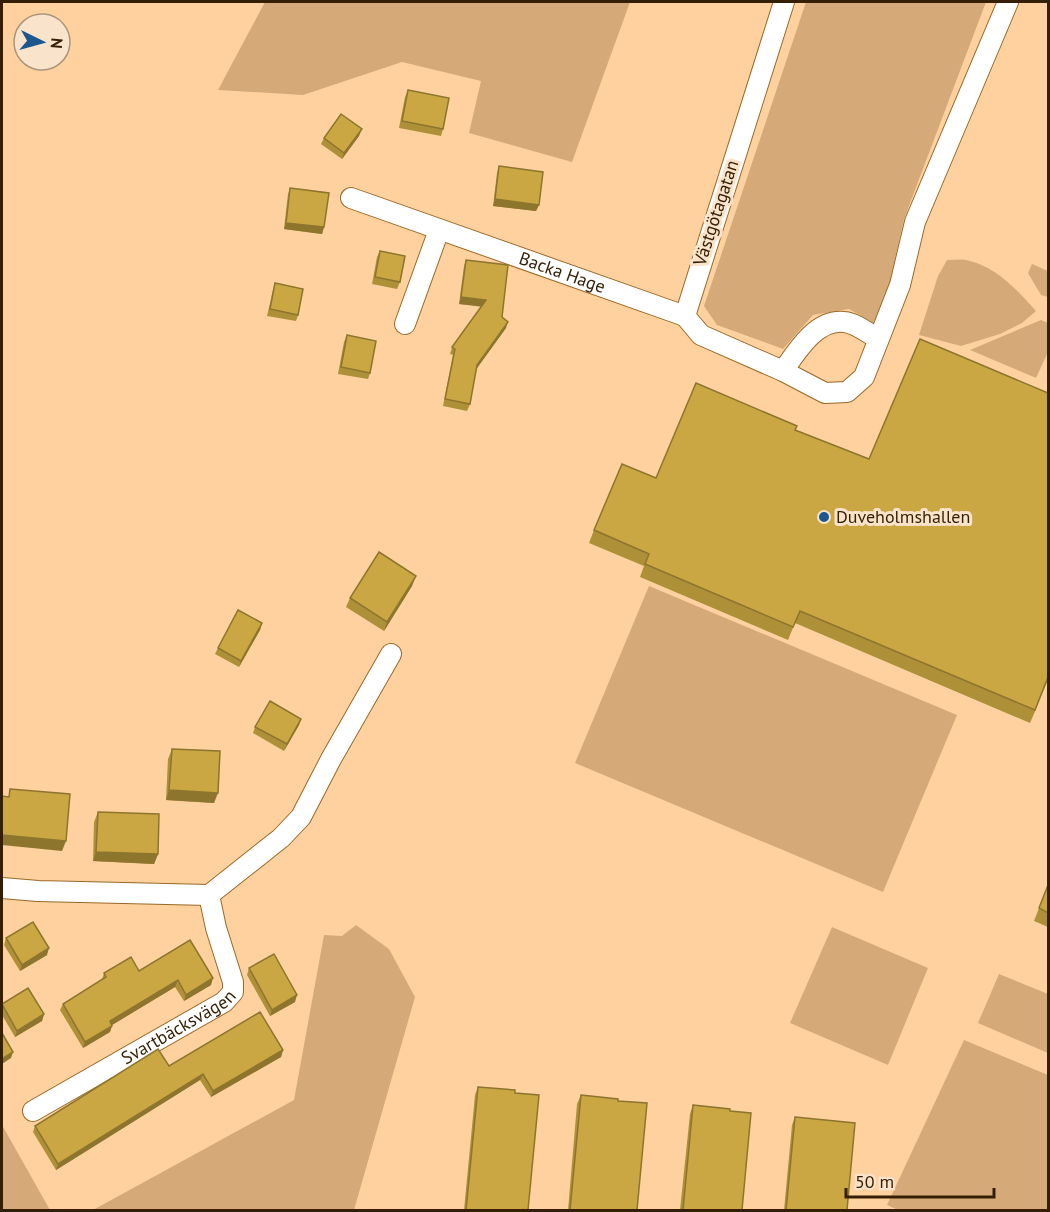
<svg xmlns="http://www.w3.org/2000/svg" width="1050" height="1212" viewBox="0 0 1050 1212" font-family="'PT Sans',sans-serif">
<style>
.green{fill:#d6aa78}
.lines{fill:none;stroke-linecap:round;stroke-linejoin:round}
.minor-casing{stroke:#9a6826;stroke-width:22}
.minor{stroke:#fff;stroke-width:20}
.wall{fill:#ae9039}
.shaded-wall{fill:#8d752e}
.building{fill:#caa742;stroke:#8d752e;stroke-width:1.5}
.poi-dot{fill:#1c588f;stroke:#f9e3ca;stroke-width:2}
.labels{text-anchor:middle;stroke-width:6;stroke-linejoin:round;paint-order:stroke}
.street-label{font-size:18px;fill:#341f04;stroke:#f9e3ca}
.poi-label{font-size:18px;fill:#341f04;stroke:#f9e3ca;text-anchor:start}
</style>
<rect width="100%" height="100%" fill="#fed19e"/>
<g class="green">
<polygon points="265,2 630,2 572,162 469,133 481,81 402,62 303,95 218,90"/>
<polygon points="806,2 986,2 904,219 890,281 875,324 849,309 813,315 783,349 717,325 704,306"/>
<path d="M947 260C953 260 960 259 966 260 996 266 1017 290 1036 311L1022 323 1000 334 961 346 919 335 938 276Z"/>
<polygon points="1032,264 1048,271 1048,297 1041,295 1028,273"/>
<polygon points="1041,320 1048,323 1048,352 1036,378 970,350"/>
<polygon points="649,586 957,715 883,892 575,763"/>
<polygon points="356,925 389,949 415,997 354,1210 93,1210 294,1100 324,935 342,936"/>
<polygon points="832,927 928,968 888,1065 790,1023"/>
<polygon points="999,974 1048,994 1048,1053 978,1023"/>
<polygon points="964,1040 1048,1075 1048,1210 898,1210 887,1205"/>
<polygon points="2,1125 50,1210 2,1210"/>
</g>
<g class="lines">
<g class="minor-casing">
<g id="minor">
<polyline points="784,2 685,316 701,335 783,371 825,393 847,392 864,377 900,285 915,222 1008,2"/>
<path id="s1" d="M351 198 685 316"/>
<polyline points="405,324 439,230"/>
<path d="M783 371C797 351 816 319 844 322 856 323 868 333 878 339"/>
<polyline points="2,888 38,891 209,895 281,838 301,817 331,759 391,654"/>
<path id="s2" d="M33 1111 224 1002 233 992V982L216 928 209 895"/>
</g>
</g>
<use href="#minor" class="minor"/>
</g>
<g class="wall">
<polygon points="408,90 443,129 441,136 399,128 405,97"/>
<polygon points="359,136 342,159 321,144 324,138"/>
<polygon points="499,166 539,205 536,211 493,206 497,173"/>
<polygon points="290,188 324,227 322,234 284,229 288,194"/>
<polygon points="380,251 400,282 397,289 372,284 377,257"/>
<polygon points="466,260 502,317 506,328 476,369 470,404 467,411 443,406 453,355 450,354 452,347 482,306 459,304 464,266"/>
<polygon points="275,283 298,315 296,321 267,316 273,290"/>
<polygon points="347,335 370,373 368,379 338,374 344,342"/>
<polygon points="795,430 1048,679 1030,723 795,623 788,640 640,577 644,566 589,543 594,530 656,478"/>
<polygon points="412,586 384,631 346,607 350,598"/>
<polygon points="262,623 260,630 239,667 215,654 218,648"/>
<polygon points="301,719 299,725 284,751 253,733 255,727"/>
<polygon points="172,749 214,803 166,800 168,759"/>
<polygon points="98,812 158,854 154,864 93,861 94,822"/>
<polygon points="1048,885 1048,927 1034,921"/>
<polygon points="6,938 47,955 20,971 4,945"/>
<polygon points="249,968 295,1002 270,1016 247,975"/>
<polygon points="139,971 211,985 184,1001 175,987 112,1025 110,1032 83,1048 60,1010 63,1004 102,980 104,973"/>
<polygon points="2,1004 44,1014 42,1021 15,1037 2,1015"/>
<polygon points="283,1050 281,1057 211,1097 200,1080 56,1170 33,1132 35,1126 169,1066"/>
<polygon points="478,1087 528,1210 464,1210 475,1095"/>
<polygon points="581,1095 618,1101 637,1210 568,1210 577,1104"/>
<polygon points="693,1105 742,1210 680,1210 690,1114"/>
<polygon points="795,1117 847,1210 784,1210 792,1125"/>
</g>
<g class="shaded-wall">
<polygon points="362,129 359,136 342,159 344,153"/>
<polygon points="495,199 539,205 536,211 493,206"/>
<polygon points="286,223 324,227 322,234 284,229"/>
<polygon points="461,297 486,300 484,307 459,304"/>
<polygon points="508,322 506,328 475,371 477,365"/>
<polygon points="416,576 412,586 384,631 387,622"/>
<polygon points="262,623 260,630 239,667 241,661"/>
<polygon points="1048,677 1048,679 1030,723 1035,710"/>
<polygon points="301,719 299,725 284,751 287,744"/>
<polygon points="169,790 218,793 214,803 166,800"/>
<polygon points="2,835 66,841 62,851 2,845"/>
<polygon points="96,852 158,854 154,864 93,861"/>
<polygon points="49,948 47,955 20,971 22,965"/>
<polygon points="213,978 211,985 184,1001 186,995"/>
<polygon points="178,980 175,987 107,1028 110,1021"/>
<polygon points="297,995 295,1002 270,1016 272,1010"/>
<polygon points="44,1014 42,1021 15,1037 17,1031"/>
<polygon points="112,1026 110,1032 83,1048 85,1042"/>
<polygon points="283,1050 281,1057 211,1097 213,1091"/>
<polygon points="13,1052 11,1058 2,1064 2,1059"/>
<polygon points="203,1074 200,1080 56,1170 58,1164"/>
</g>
<g class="building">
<polygon points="408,90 449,98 443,129 402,121"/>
<polygon points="341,114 362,129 344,153 324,138"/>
<polygon points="499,166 543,172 539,205 495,199"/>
<polygon points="290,188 329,193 324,227 286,223"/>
<polygon points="380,251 405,256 400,282 375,277"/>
<polygon points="466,260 508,265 502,317 508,322 477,365 470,404 445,399 455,349 452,347 486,300 461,297"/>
<polygon points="275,283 303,289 298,315 270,309"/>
<polygon points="347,335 376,341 370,373 341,367"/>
<polygon points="920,339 1048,393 1048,677 1035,710 800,611 793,627 645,564 649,554 594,530 622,464 656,478 696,383 797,426 795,430 869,459"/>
<polygon points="379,552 416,576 387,622 350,598"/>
<polygon points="238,610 262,623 241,661 218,648"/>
<polygon points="270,701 301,719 287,744 255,727"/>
<polygon points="172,749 220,751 218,793 169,790"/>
<polygon points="10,789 70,794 66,841 2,835 2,796 9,797"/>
<polygon points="98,812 159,814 158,854 96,852"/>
<polygon points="1048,885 1048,913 1039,908"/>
<polygon points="33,922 49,948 22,965 6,938"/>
<polygon points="190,940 213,978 186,995 178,980 110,1021 112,1026 85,1042 63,1004 106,977 104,973 131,957 139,971"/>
<polygon points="274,954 297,995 272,1010 249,968"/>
<polygon points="28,988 44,1014 17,1031 2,1004"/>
<polygon points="260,1012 283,1050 213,1091 203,1074 58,1164 35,1126 158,1049 169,1066"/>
<polygon points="2,1033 13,1052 2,1059"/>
<polygon points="478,1087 515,1090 515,1093 539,1095 528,1210 466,1210"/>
<polygon points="581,1095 618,1099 618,1101 647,1103 637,1210 570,1210"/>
<polygon points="693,1105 730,1109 730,1111 751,1113 742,1210 683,1210"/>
<polygon points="795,1117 855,1123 847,1210 786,1210"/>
</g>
<circle class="poi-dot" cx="824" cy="517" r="6"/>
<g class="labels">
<g class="street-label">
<text transform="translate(716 213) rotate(-72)" y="6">Västgötagatan</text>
<text dy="6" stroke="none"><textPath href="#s1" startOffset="224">Backa Hage</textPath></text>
<text dy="6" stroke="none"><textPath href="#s2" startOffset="168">Svartbäcksvägen</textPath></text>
</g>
<g class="poi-label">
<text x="836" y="523">Duveholmshallen</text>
</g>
</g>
<rect width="1050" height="1212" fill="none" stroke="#341f04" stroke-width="6"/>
<g transform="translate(42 42) rotate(95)"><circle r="28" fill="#f9e3ca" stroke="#aa957b" stroke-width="1.5"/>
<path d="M0-4.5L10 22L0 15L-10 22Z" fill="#1c588f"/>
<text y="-9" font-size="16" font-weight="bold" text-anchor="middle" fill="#341f04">N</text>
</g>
<path d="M846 1188v9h148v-9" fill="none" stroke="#341f04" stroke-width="3"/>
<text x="855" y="1188" font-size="18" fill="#341f04" stroke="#f9e3ca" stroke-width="4.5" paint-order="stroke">50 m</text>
</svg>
